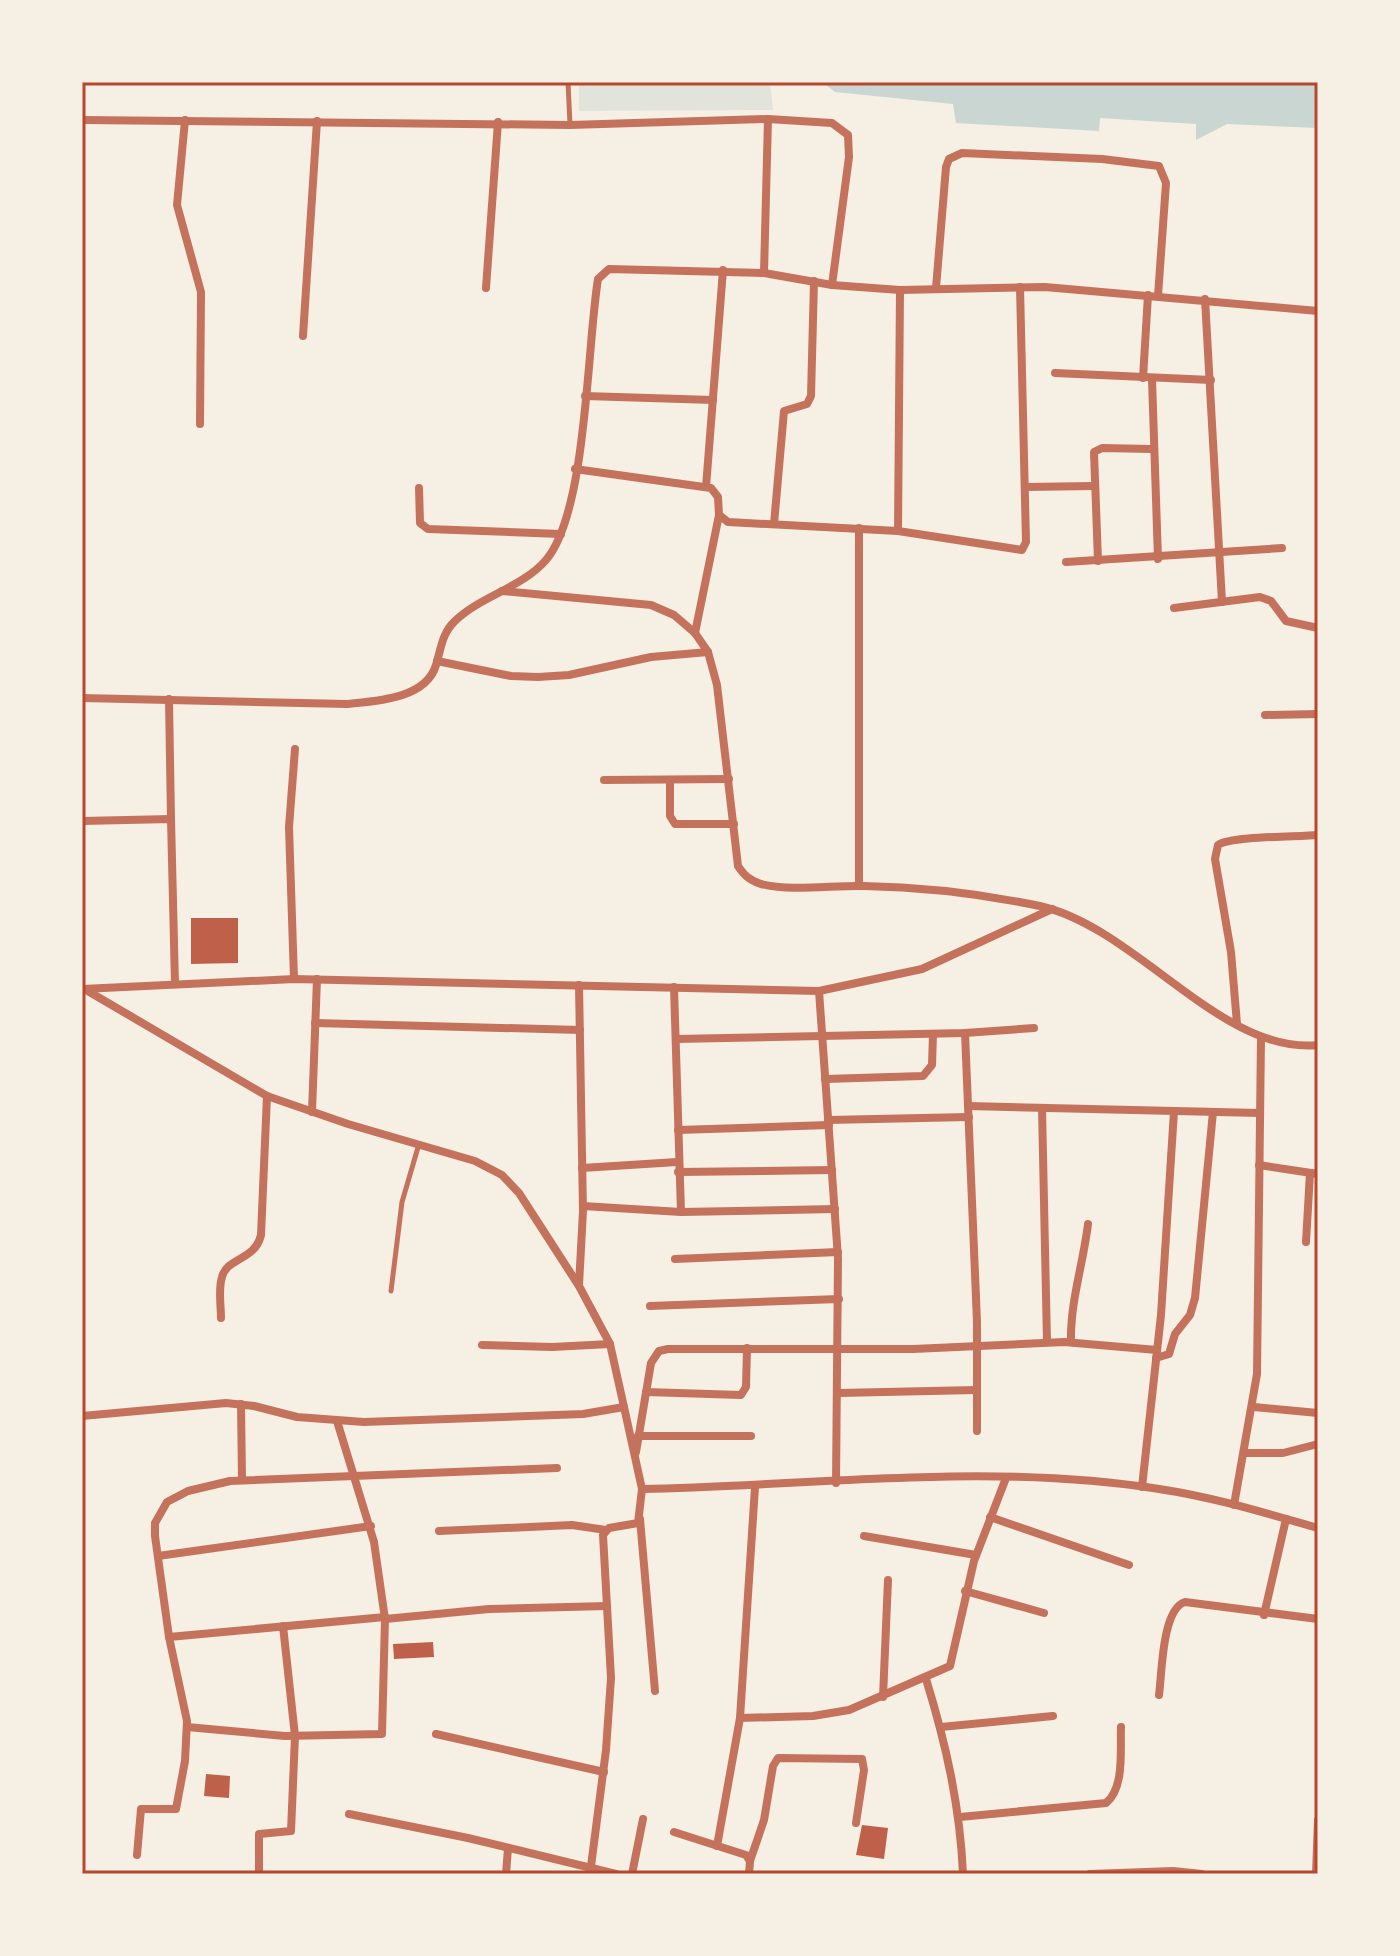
<svg xmlns="http://www.w3.org/2000/svg" width="1400" height="1956" viewBox="0 0 1400 1956" font-family="'DejaVu Sans',sans-serif">
<style>
.green{fill:#e2e4dc}
.water{fill:#c9d6d2}
.building{fill:#bf614a}
.lines{fill:none;stroke-linecap:round;stroke-linejoin:round}
.service{stroke:#c5725c;stroke-width:5}
.minor{stroke:#c5725c;stroke-width:8}
.neatline{fill:none;stroke:#b5482f;stroke-width:3}
</style>
<rect width="100%" height="100%" fill="#f6efe4"/>
<polygon class="green" points="579,82 770,82 773,110 579,111"/>
<polygon class="water" points="822,82 1318,82 1318,128 1227,124 1196,140 1196,124 1100,118 1099,131 956,123 953,104 835,92"/>
<g class="building">
<polygon points="191,918 238,918 238,963 191,964"/>
<polygon points="433,1642 434,1657 394,1659 393,1644"/>
<polygon points="206,1774 230,1776 229,1798 204,1796"/>
<polygon points="862,1825 888,1828 884,1859 856,1855"/>
</g>
<g class="lines">
<g class="service">
<polyline points="568,82 570,125"/>
<polyline points="391,1291 402,1202 419,1144"/>
</g>
<g class="minor">
<polyline points="82,120 570,125 768,119 832,123 848,135 849,157 832,285"/>
<polyline points="185,120 177,205 201,292 200,424"/>
<polyline points="764,273 768,119"/>
<polyline points="486,288 498,122"/>
<polyline points="936,288 946,167 949,159 962,153 1102,159 1159,166 1166,183 1158,296"/>
<polyline points="1205,299 1222,602"/>
<polyline points="303,336 317,121"/>
<polyline points="1055,373 1211,380"/>
<polyline points="1143,378 1148,295"/>
<polyline points="1152,379 1158,559"/>
<polyline points="585,396 713,400"/>
<polyline points="575,469 711,488 718,497 719,515 728,522 898,531 1022,550 1026,542 1020,287"/>
<polyline points="706,487 723,270"/>
<polyline points="1025,487 1094,486"/>
<polyline points="419,488 420,523 428,529 561,534"/>
<polyline points="774,524 784,411 807,404 811,396 814,281"/>
<polyline points="898,531 900,290"/>
<polyline points="1098,561 1094,452 1102,448 1151,449"/>
<polyline points="1066,562 1282,548"/>
<path d="M502 591 651 605 674 615 695 633 708 652 717 685 738 866C744 875 749 880 761 884 793 892 832 885 864 886 924 887 982 894 1040 906 1137 928 1222 1055 1318 1045"/>
<polyline points="1174,608 1260,597 1271,601 1286,621 1318,628"/>
<polyline points="695,633 719,515"/>
<polyline points="437,661 511,676 538,677 569,675 651,657 708,652"/>
<path d="M82 698 347 704C376 701 426 699 436 665 441 649 442 633 455 621 481 596 523 587 546 560 587 512 587 345 598 279L609 269 764 273 832 285 900 290 1045 287 1318 311"/>
<polyline points="169,699 171,819"/>
<polyline points="1265,715 1318,714"/>
<polyline points="604,780 729,779"/>
<polyline points="670,780 670,816 675,824 734,824"/>
<polyline points="82,821 171,819 175,984"/>
<polyline points="859,886 859,528"/>
<polyline points="294,979 289,827 295,749"/>
<polyline points="674,987 681,1212"/>
<polyline points="82,989 294,979 819,991 922,969 1052,909"/>
<polyline points="86,990 267,1096 348,1124 475,1161 502,1175 519,1193 579,1286 610,1344 624,1407"/>
<polyline points="819,991 838,1258 836,1483"/>
<polyline points="315,1023 580,1030"/>
<path d="M1237 1024 1231 952 1215 859 1218 845C1231 836 1297 837 1318 835"/>
<polyline points="965,1033 977,1322 977,1431"/>
<polyline points="676,1039 965,1033 1034,1028"/>
<polyline points="825,1079 923,1076 932,1065 933,1034"/>
<polyline points="968,1106 1260,1113"/>
<polyline points="1042,1108 1047,1342"/>
<polyline points="312,1112 317,979"/>
<polyline points="828,1120 969,1117"/>
<polyline points="678,1130 829,1125"/>
<polyline points="1259,1165 1318,1174"/>
<polyline points="582,1168 677,1162"/>
<polyline points="678,1172 832,1170"/>
<polyline points="583,1206 681,1212 835,1209"/>
<polyline points="1306,1242 1310,1173"/>
<polyline points="675,1259 838,1252"/>
<polyline points="579,1285 583,1211 579,985"/>
<polyline points="650,1306 839,1299"/>
<path d="M221 1318C221 1306 218 1289 222 1277 227 1257 255 1261 261 1235L267 1096"/>
<path d="M1071 1342C1070 1302 1083 1265 1088 1224"/>
<polyline points="482,1345 552,1347 610,1344"/>
<polyline points="1156,1358 1169,1354 1175,1334 1190,1315 1195,1298 1213,1112"/>
<polyline points="646,1392 741,1395 746,1387 747,1348"/>
<polyline points="839,1393 976,1390"/>
<polyline points="241,1404 242,1480"/>
<polyline points="1254,1407 1318,1413"/>
<path d="M82 1416 226 1403 254 1406 297 1417 364 1422 583 1414 624 1407 642 1489C812 1486 989 1462 1159 1489 1213 1497 1265 1513 1318 1528"/>
<polyline points="638,1436 751,1436"/>
<polyline points="636,1452 651,1363 659,1351 668,1349 913,1349 1064,1342 1157,1350"/>
<polyline points="1245,1453 1283,1453 1318,1444"/>
<polyline points="1142,1487 1161,1315 1174,1111"/>
<polyline points="1234,1505 1257,1374 1261,1037"/>
<polyline points="990,1517 1129,1565"/>
<polyline points="640,1519 655,1691"/>
<polyline points="439,1531 572,1525 606,1530"/>
<polyline points="864,1536 976,1555"/>
<polyline points="158,1556 371,1526"/>
<polyline points="965,1591 1044,1613"/>
<polyline points="1264,1615 1286,1519"/>
<polyline points="385,1619 489,1609 607,1606"/>
<polyline points="169,1637 385,1617"/>
<path d="M926 1679C946 1744 960 1806 963 1874"/>
<path d="M1159 1695C1162 1673 1162 1609 1185 1602L1318 1619"/>
<polyline points="883,1697 888,1580"/>
<polyline points="740,1718 813,1716 849,1710 950,1666 974,1561 1006,1478"/>
<polyline points="187,1727 285,1736 382,1734 385,1619 374,1542 337,1421"/>
<polyline points="941,1727 1053,1716"/>
<polyline points="436,1734 604,1772"/>
<polyline points="349,1814 468,1838 616,1874"/>
<path d="M960 1817 1106 1803C1125 1788 1120 1749 1121 1727"/>
<polyline points="674,1832 746,1855 750,1861 749,1874"/>
<polyline points="717,1846 740,1718 755,1487"/>
<polyline points="137,1855 141,1809 176,1809 185,1761 187,1721 169,1637 155,1536 155,1523 167,1502 188,1491 230,1481 557,1468"/>
<polyline points="750,1861 764,1820 773,1766 778,1758 862,1759 864,1770 856,1823"/>
<polyline points="259,1874 259,1834 291,1831 295,1736 283,1626"/>
<polyline points="506,1874 508,1848"/>
<polyline points="590,1874 606,1750 611,1678 603,1535 609,1528 638,1523 642,1489"/>
<polyline points="632,1874 643,1819"/>
<polyline points="1090,1874 1173,1871 1202,1874"/>
<polyline points="1316,1874 1318,1820"/>
</g>
</g>
<rect width="1400" height="1956" fill="none" stroke="#f6efe4" stroke-width="168"/>
<rect x="84" y="84" width="1232" height="1788" class="neatline"/>
</svg>
